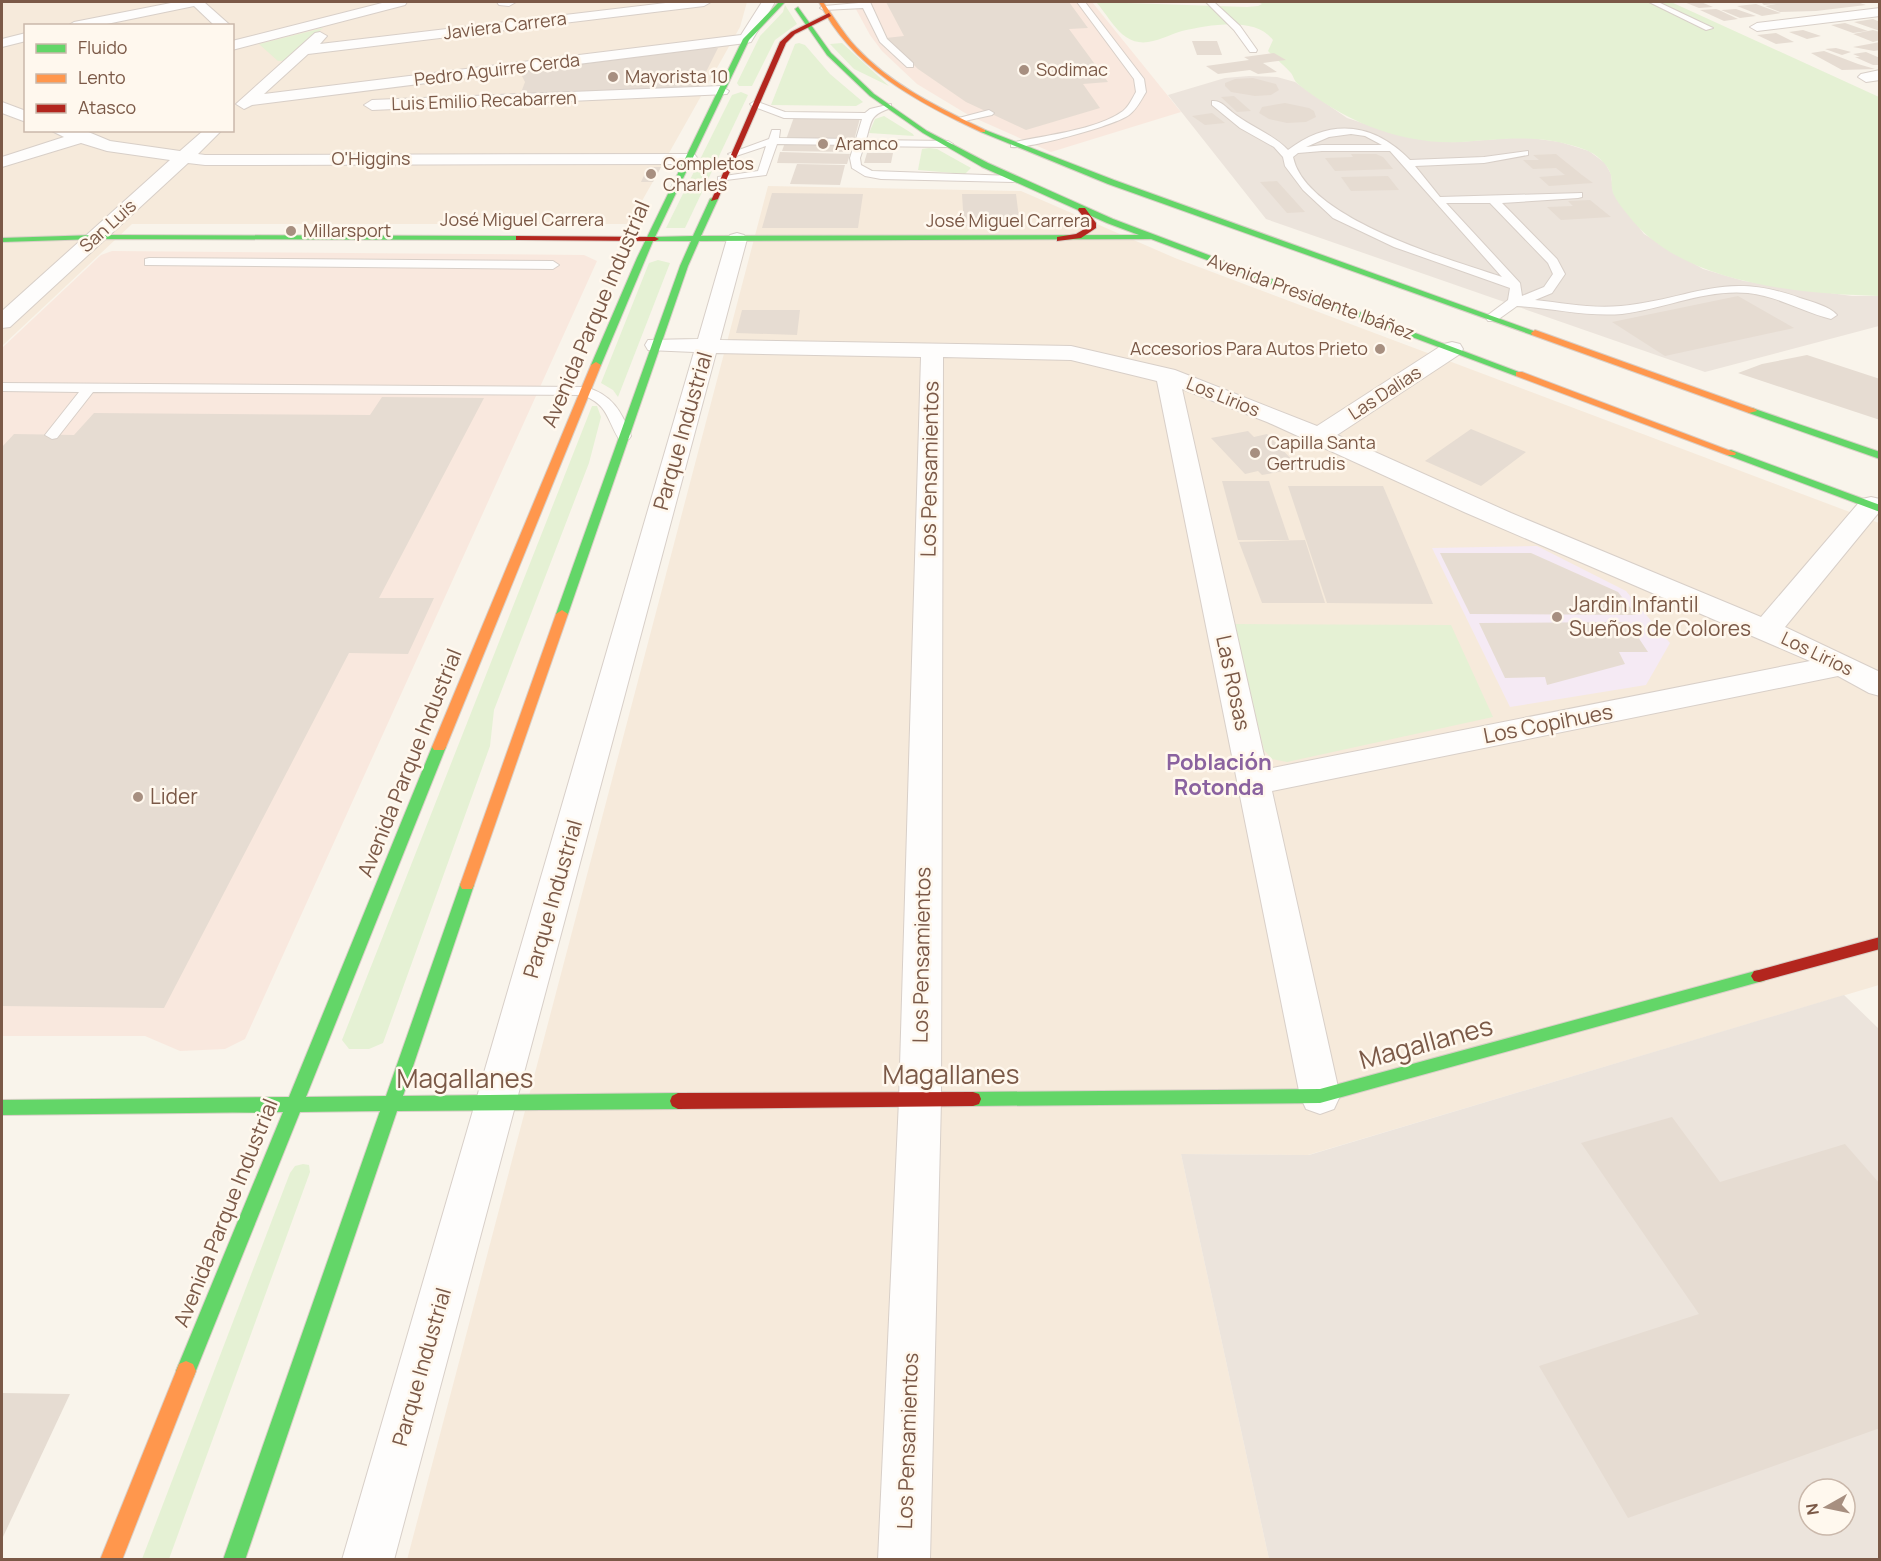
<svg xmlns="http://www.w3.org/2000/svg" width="1881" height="1561" viewBox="0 0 1881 1561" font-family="Manrope,sans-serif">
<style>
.residential{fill:#f6eadb;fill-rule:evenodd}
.commercial{fill:#f9e8de}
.industrial{fill:#ece4dc;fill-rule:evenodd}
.education{fill:#f5eaf4}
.green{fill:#e5f1d4}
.building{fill:#e6dcd2}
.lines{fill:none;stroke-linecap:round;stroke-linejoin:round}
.lane-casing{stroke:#d8cfc8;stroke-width:2}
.street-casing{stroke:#d8cfc8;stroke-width:2}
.fast-casing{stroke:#d9cfc7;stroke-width:2}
.slow-casing{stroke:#d9cfc7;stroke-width:2}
.jam-casing{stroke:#d9cfc7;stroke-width:2}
.lane{fill:#fefdfc;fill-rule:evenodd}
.street{fill:#fefdfc;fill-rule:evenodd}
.fast{fill:#63d668;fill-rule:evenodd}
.slow{fill:#ff974d;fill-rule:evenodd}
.jam{fill:#b3261e;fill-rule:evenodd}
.poi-dot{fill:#a78f80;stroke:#fff8ee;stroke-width:2}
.labels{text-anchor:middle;stroke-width:5;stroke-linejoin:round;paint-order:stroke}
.far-street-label{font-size:18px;fill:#7b5947;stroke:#fff8ee}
.far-poi-label{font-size:18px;fill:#7b5947;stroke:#fff8ee;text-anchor:start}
.street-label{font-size:21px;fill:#7b5947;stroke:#fff8ee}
.poi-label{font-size:21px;fill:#7b5947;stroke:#fff8ee;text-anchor:start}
.neighbourhood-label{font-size:22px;font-weight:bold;fill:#8a629f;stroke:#fff8ee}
.near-street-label{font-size:26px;fill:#7b5947;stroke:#fff8ee}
</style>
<rect width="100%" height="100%" fill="#f9f4eb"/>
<g class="residential">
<path d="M2 2H747L740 27 629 224H132L2 346ZM26 26H232V130H26Z"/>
<polygon points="768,186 1021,191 1175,258 1879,523 1879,985 1308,1155 1181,1154 1269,1559 407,1560"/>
</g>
<g class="commercial">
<polygon points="852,2 1092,2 1181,112 1051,152 970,116 917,84 882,51 870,35"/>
<polygon points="112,251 584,255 597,261 245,1039 225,1049 180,1051 145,1036 2,1036 2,348 101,255"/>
</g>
<g class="industrial">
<polygon points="1249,76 1277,77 1295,82 1347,118 1403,136 1458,142 1524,137 1560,142 1589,151 1605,163 1611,174 1613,192 1644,234 1703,269 1744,281 1852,296 1879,296 1879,326 1705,372 1266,219 1168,95 1225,78"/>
<path d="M1844 995 1879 1029V1559H1269L1181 1154 1309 1155ZM1809 1489H1845V1525H1809Z"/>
</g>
<polygon class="education" points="1537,546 1626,591 1670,643 1646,685 1510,707 1432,548"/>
<g class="green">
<path d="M1096 2 1247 7 1258 6 1262 4 1258 2H1671L1879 97V296C1800 294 1680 284 1628 215 1623 209 1616 200 1613 193 1611 187 1612 181 1611 175 1608 164 1596 154 1586 150 1541 133 1507 139 1461 142 1400 145 1344 121 1298 84 1294 81 1294 77 1291 73 1284 65 1275 58 1268 51L1273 40C1255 16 1209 25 1182 31 1164 36 1145 50 1126 37 1115 30 1105 12 1096 2Z"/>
<polygon points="785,5 797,24 775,40 752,86 739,86 737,83 760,36 783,12"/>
<polygon points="323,28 284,61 278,61 259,44"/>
<polygon points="799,43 805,45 830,74 863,102 856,106 771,105 795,44"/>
<polygon points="842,43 889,86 854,69 830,44"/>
<polygon points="741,92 748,95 685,228 666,228 732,95"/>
<polygon points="884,116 913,134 914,136 869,133 875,119"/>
<polygon points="929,148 937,149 971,168 965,174 918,170 922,149"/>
<polygon points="658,260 670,263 618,397 613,390 601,383 649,263"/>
<polygon points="592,406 597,406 601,417 589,463 494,710 490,746 383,1043 369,1049 349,1049 342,1040"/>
<polygon points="1234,624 1451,625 1493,717 1287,762 1272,759 1264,750"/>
<polygon points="303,1164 309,1165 310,1172 169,1559 142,1559 290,1173 295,1166"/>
</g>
<g class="building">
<polygon points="886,2 1069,2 1088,28 1069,29 1108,82 1083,84 1100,108 1026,130 966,102 918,69 886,38 904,36"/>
<polygon points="1684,2 1701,2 1713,7 1699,8"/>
<polygon points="1761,2 1857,2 1866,5 1816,11 1780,12 1765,6 1776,4 1764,5"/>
<polygon points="1756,4 1775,11 1781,13 1762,16 1737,6"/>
<polygon points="1716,9 1719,10 1738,19 1724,21 1700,10"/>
<polygon points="1736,9 1756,16 1740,18 1721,10"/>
<polygon points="1873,19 1880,22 1880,31 1854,22"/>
<polygon points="1845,23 1868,31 1853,33 1831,25"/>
<polygon points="1803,30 1821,36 1807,39 1789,32"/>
<polygon points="1873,30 1880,32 1880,40 1873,42 1853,34"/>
<polygon points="1776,33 1794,42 1776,44 1757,35"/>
<polygon points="1192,41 1217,41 1222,55 1197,55"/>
<polygon points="1880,42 1880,50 1874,51 1853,47"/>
<polygon points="710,48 718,48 697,90 519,98 525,82 520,72"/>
<polygon points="1836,48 1851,52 1842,55 1825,49"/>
<polygon points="1824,51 1858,64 1875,69 1842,70 1811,53"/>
<polygon points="1866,52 1880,58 1880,65 1873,65 1855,57 1860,57 1853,54"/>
<polygon points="1274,53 1286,60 1263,63 1277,72 1258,74 1250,70 1218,74 1206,66 1249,60 1244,57"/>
<polygon points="1253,78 1276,84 1279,90 1271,95 1255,96 1231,92 1225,86 1225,83 1235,79"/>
<polygon points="1234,96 1251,111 1237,112 1221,97"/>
<polygon points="1285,103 1309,108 1314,111 1316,117 1306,122 1287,123 1269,119 1259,113 1262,107"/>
<polygon points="1212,113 1225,123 1205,125 1192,116"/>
<polygon points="794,117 860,118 851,152 782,151"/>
<polygon points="780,152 850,154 847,164 777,163"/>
<polygon points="867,153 893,153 891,163 864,163"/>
<polygon points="1351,154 1376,154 1383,157 1393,169 1335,171 1325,158 1353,157"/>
<polygon points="1556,154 1582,175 1593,183 1549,186 1539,177 1565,175 1556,168 1533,169 1523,160 1539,160 1533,155"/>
<polygon points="797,164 845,165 840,185 790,184"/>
<polygon points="648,167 661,167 653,182 641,182"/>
<polygon points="1388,176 1399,190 1351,191 1341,177"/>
<polygon points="1277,181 1305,212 1287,213 1260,182"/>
<polygon points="772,193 863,194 858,228 762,228"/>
<polygon points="962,194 1016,194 1020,226 964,226"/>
<polygon points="1590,200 1611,217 1561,220 1547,207 1573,206 1568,201"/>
<polygon points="1738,296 1794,328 1665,356 1612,322"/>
<polygon points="742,310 800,310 797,335 736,333"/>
<polygon points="1807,355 1880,379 1880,420 1738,373 1762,364"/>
<polygon points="382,397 484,398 379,598 434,598 408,654 349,653 164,1008 2,1006 2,447 14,434 74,435 94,413 370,415"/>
<polygon points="1471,429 1526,452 1481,486 1425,461"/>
<polygon points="1248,431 1254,437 1267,434 1300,468 1262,475 1258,471 1245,474 1211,438"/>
<polygon points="1222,481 1269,481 1289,540 1238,540"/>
<polygon points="1288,486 1383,486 1433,604 1327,603"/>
<polygon points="1305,540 1325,603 1262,603 1239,542"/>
<polygon points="1440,553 1531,553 1618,592 1636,615 1470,614"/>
<polygon points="1628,622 1648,652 1619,652 1625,664 1547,685 1545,677 1505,678 1479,623"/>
<polygon points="1672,1117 1720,1182 1845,1144 1880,1184 1880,1428 1628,1518 1539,1366 1699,1314 1581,1143"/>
<polygon points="2,1393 70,1394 2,1539"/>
</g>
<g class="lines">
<g class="lane-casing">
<g id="lane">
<polygon points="870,2 887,39 913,63 913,67 907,67 880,42 863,8 824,10 820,8 824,6"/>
<path d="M1077 2H1085L1144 79 1146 92C1141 100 1137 109 1129 115 1114 126 1028 149 1011 147V143C1044 135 1095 131 1123 111 1129 106 1132 99 1136 92L1134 79Z"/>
<polygon points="1206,2 1214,2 1240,26 1257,50 1256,52 1250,52 1234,30"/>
<polygon points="1649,2 1658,2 1713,28 1706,30"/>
<path d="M755 101 785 112 865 113 870 109 891 104V108C870 115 872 119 866 140L948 141 953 144 948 147 864 146 860 158 861 165 872 171 1013 176 1018 179 1013 182 881 179 865 176 852 168 850 158 854 145 777 144 766 175 718 181V177L758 171 766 146 733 157 728 154 769 139 772 130H780L779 138 856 139 862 119 784 118 752 106 750 104Z"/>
<path d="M1212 101C1220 100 1226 107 1232 112 1249 126 1273 134 1288 150 1331 117 1374 123 1410 160L1484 157 1528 151V155L1484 163 1415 166 1440 197 1582 193V197L1578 198 1502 203 1557 259 1565 274 1552 293 1535 300C1564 303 1592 309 1621 306 1693 299 1724 270 1800 298 1812 302 1829 306 1837 315L1831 319C1802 312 1778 296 1748 293 1705 289 1664 309 1622 314 1587 317 1552 308 1517 306L1496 321H1488L1486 318 1488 315 1508 300 1510 288 1394 247 1333 218 1303 190 1285 166 1283 157 1274 147 1240 128 1212 105ZM1351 134 1365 136 1382 145H1322L1306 147 1329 137ZM1322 151H1390L1502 277C1449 259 1306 219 1293 157L1298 153ZM1446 203H1490L1548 263 1553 274 1544 287 1522 296 1520 283Z"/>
<polygon points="989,110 994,113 992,115 960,122 955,119"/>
<polygon points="149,258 553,261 559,265 553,269 145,265 145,259"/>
<path d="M2 383 585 387C612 394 622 412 631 436L629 439H619C606 418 609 406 583 395L93 392 57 438 52 439 45 435 79 392 2 391Z"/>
</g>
</g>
<g class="street-casing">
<g id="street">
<polygon points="176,2 204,2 231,26 215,26 194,6 97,26 67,26 74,22"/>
<polygon points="386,2 407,2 405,5 232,50 232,41"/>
<polygon points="497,2 516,2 509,6 499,5"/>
<polygon points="674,2 711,2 704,6 308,54 264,94 741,35 762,2 775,2 751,42 746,43 252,105 244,109 236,104 315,33 320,32 327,36 320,44"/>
<polygon points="1880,8 1880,16 1757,31 1750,27 1757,23"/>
<polygon points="26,33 26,41 2,47 2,39"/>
<polygon points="1880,70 1880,80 1866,82 1858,77 1861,74"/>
<polygon points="721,86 729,91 727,94 372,110 364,105 372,100"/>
<polygon points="2,102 26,111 26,122 2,113"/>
<polygon points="50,130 86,131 110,141 180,151 204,130 222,130 198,154 205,155 689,154 695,155 698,159 695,163 689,164 205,165 188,163 10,327 2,328 2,311 170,160 107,151 81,143 2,167 2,157 64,137"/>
<path d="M737 233 744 235 747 239 720 340 1071 346 1175 370 1317 426 1444 344 1452 342 1460 344 1463 349 1460 354 1337 435 1511 513 1761 617 1862 499 1871 497 1880 499V511L1785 627 1880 672V696L1869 693 1838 676 1272 791 1340 1096 1334 1109 1320 1114 1306 1109 1300 1096 1157 381 1071 360 943 357 941 1100 930 1560H878L899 1100 921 357 716 353 394 1560H342L694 352 648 350 645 345 648 340 698 339 727 239 730 235ZM1182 389 1267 422 1464 512 1810 661 1267 769Z"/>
</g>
</g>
<g class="fast-casing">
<g id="fast">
<polygon points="779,2 785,2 749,40 655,237 693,236 710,199 714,197 718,199 701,236 1139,235 1107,223 982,167 923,133 870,96 827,55 795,9 798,7 831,53 874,94 927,131 988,163 1113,219 1524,374 1516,376 1151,239 699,241 688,266 568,614 562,618 558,617 556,614 680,266 691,241 653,241 601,365 596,368 591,365 637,258 743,39"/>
<polygon points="981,130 985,130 1114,180 1539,333 1532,335 1108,184 981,132"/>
<polygon points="96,235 519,236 523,238 519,240 96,239 2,242 2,238"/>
<polygon points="1752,408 1880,452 1880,459 1749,413 1747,411"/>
<polygon points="1731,450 1880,505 1880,512 1727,455 1727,451"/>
<polygon points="439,742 446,747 306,1097 386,1096 460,885 462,881 472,881 474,885 403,1096 678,1093 684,1096 686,1101 684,1106 678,1109 397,1111 245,1560 223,1560 380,1111 300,1112 193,1378 186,1381 179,1378 176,1371 283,1112 2,1115 2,1100 289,1097 432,747"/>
<polygon points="1759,970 1764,971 1767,976 1764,981 1759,982 1320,1103 973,1106 967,1104 965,1099 967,1094 973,1092 1320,1089"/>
</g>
</g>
<g class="slow-casing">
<g id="slow">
<path d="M819 2H823C834 17 843 33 856 47 891 85 940 108 985 130V132H981C917 102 851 67 819 2Z"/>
<polygon points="1535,330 1755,409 1757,411 1749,413 1532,335 1531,333"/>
<polygon points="596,362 601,365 446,747 444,750 434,750 432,747 591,365"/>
<polygon points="1516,372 1522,372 1736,453 1735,455 1727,455 1516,376"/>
<polygon points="562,610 568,614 474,885 472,889 462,889 460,885 556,614"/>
<polygon points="186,1361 193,1364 196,1371 122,1560 100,1560 179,1364"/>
</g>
</g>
<g class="jam-casing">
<g id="jam">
<polygon points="829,13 831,16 795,34 786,43 718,199 711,201 780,42 791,32"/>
<polygon points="1079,208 1085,208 1096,223 1096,228 1081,238 1057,241 1057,237 1076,234 1088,227 1088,223 1078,210"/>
<polygon points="516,236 655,237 659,239 655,241 519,240 516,240"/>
<polygon points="1880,937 1880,949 1759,982 1754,981 1751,976 1754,971 1759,970"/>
<polygon points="973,1092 979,1094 981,1099 979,1104 973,1106 678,1109 672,1106 670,1101 672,1096 678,1093"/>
</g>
</g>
<use href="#lane" class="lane"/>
<use href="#street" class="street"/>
<use href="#fast" class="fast"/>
<use href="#slow" class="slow"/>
<use href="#jam" class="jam"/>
</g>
<g class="poi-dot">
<circle cx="1024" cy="70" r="6"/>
<circle cx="613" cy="77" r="6"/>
<circle cx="823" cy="144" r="6"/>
<circle cx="651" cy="174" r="6"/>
<circle cx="291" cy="231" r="6"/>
<circle cx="1380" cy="349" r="6"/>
<circle cx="1255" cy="453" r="6"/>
<circle cx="1557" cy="617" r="6"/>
<circle cx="138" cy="797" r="6"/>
</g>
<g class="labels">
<g class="far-street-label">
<text transform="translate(505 26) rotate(-7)" y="6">Javiera Carrera</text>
<text transform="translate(497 70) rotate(-7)" y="6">Pedro Aguirre Cerda</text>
<text transform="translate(484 101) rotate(-2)" y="6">Luis Emilio Recabarren</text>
<text x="371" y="165">O'Higgins</text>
<text x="522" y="226">José Miguel Carrera</text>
<text x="1008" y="227">José Miguel Carrera</text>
<text transform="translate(108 226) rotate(-42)" y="6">San Luis</text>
<text transform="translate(1311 297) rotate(20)" y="6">Avenida Presidente Ibáñez</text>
<text transform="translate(1385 393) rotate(-33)" y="6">Las Dalias</text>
<text transform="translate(1223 397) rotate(22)" y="6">Los Lirios</text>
<text transform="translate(1817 654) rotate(26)" y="6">Los Lirios</text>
</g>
<g class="far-poi-label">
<text x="1036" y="76">Sodimac</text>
<text x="625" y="83">Mayorista 10</text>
<text x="835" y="150">Aramco</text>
<text x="663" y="170">Completos<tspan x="663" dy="21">Charles</tspan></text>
<text x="303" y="237">Millarsport</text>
<text x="1368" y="355" text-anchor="end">Accesorios Para Autos Prieto</text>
<text x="1267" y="449">Capilla Santa<tspan x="1267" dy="21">Gertrudis</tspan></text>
</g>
<g class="street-label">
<text transform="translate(596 314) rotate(-67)" y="7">Avenida Parque Industrial</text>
<text transform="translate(683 431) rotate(-74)" y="7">Parque Industrial</text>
<text transform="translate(930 469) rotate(-89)" y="7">Los Pensamientos</text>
<text transform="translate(1233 683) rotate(78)" y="7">Las Rosas</text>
<text transform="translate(1548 724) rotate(-11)" y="7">Los Copihues</text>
<text transform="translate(410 763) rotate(-68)" y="7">Avenida Parque Industrial</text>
<text transform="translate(553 899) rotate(-74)" y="7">Parque Industrial</text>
<text transform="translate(922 955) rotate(-89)" y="7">Los Pensamientos</text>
<text transform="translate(226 1213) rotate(-68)" y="7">Avenida Parque Industrial</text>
<text transform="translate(422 1367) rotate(-74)" y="7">Parque Industrial</text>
<text transform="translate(908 1441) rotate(-88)" y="7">Los Pensamientos</text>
</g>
<g class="poi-label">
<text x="1569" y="612">Jardin Infantil<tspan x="1569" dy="24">Sueños de Colores</tspan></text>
<text x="150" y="804">Lider</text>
</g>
<g class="neighbourhood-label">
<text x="1219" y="770">Población<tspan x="1219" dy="25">Rotonda</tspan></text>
</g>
<g class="near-street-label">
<text transform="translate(1426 1043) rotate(-15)" y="9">Magallanes</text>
<text x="951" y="1084">Magallanes</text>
<text x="465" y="1088">Magallanes</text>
</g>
</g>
<rect width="1881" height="1561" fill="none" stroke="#7b5947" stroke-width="6"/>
<rect x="24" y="24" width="210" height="108" fill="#fff8ee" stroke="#cab8ab" stroke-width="1.5"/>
<rect x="36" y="44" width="30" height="9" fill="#63d668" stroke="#cab8ab" stroke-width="1.5"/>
<text x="78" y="54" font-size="18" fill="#7b5947">Fluido</text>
<rect x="36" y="74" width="30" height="9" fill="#ff974d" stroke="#cab8ab" stroke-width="1.5"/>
<text x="78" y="84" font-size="18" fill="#7b5947">Lento</text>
<rect x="36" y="104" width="30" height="9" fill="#b3261e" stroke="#cab8ab" stroke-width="1.5"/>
<text x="78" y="114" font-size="18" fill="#7b5947">Atasco</text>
<g transform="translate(1827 1507) rotate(261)"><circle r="28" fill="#fff8ee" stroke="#cab8ab" stroke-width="1.5"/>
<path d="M0-4.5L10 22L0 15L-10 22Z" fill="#a78f80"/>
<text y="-9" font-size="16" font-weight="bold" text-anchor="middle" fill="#7b5947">N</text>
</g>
</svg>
